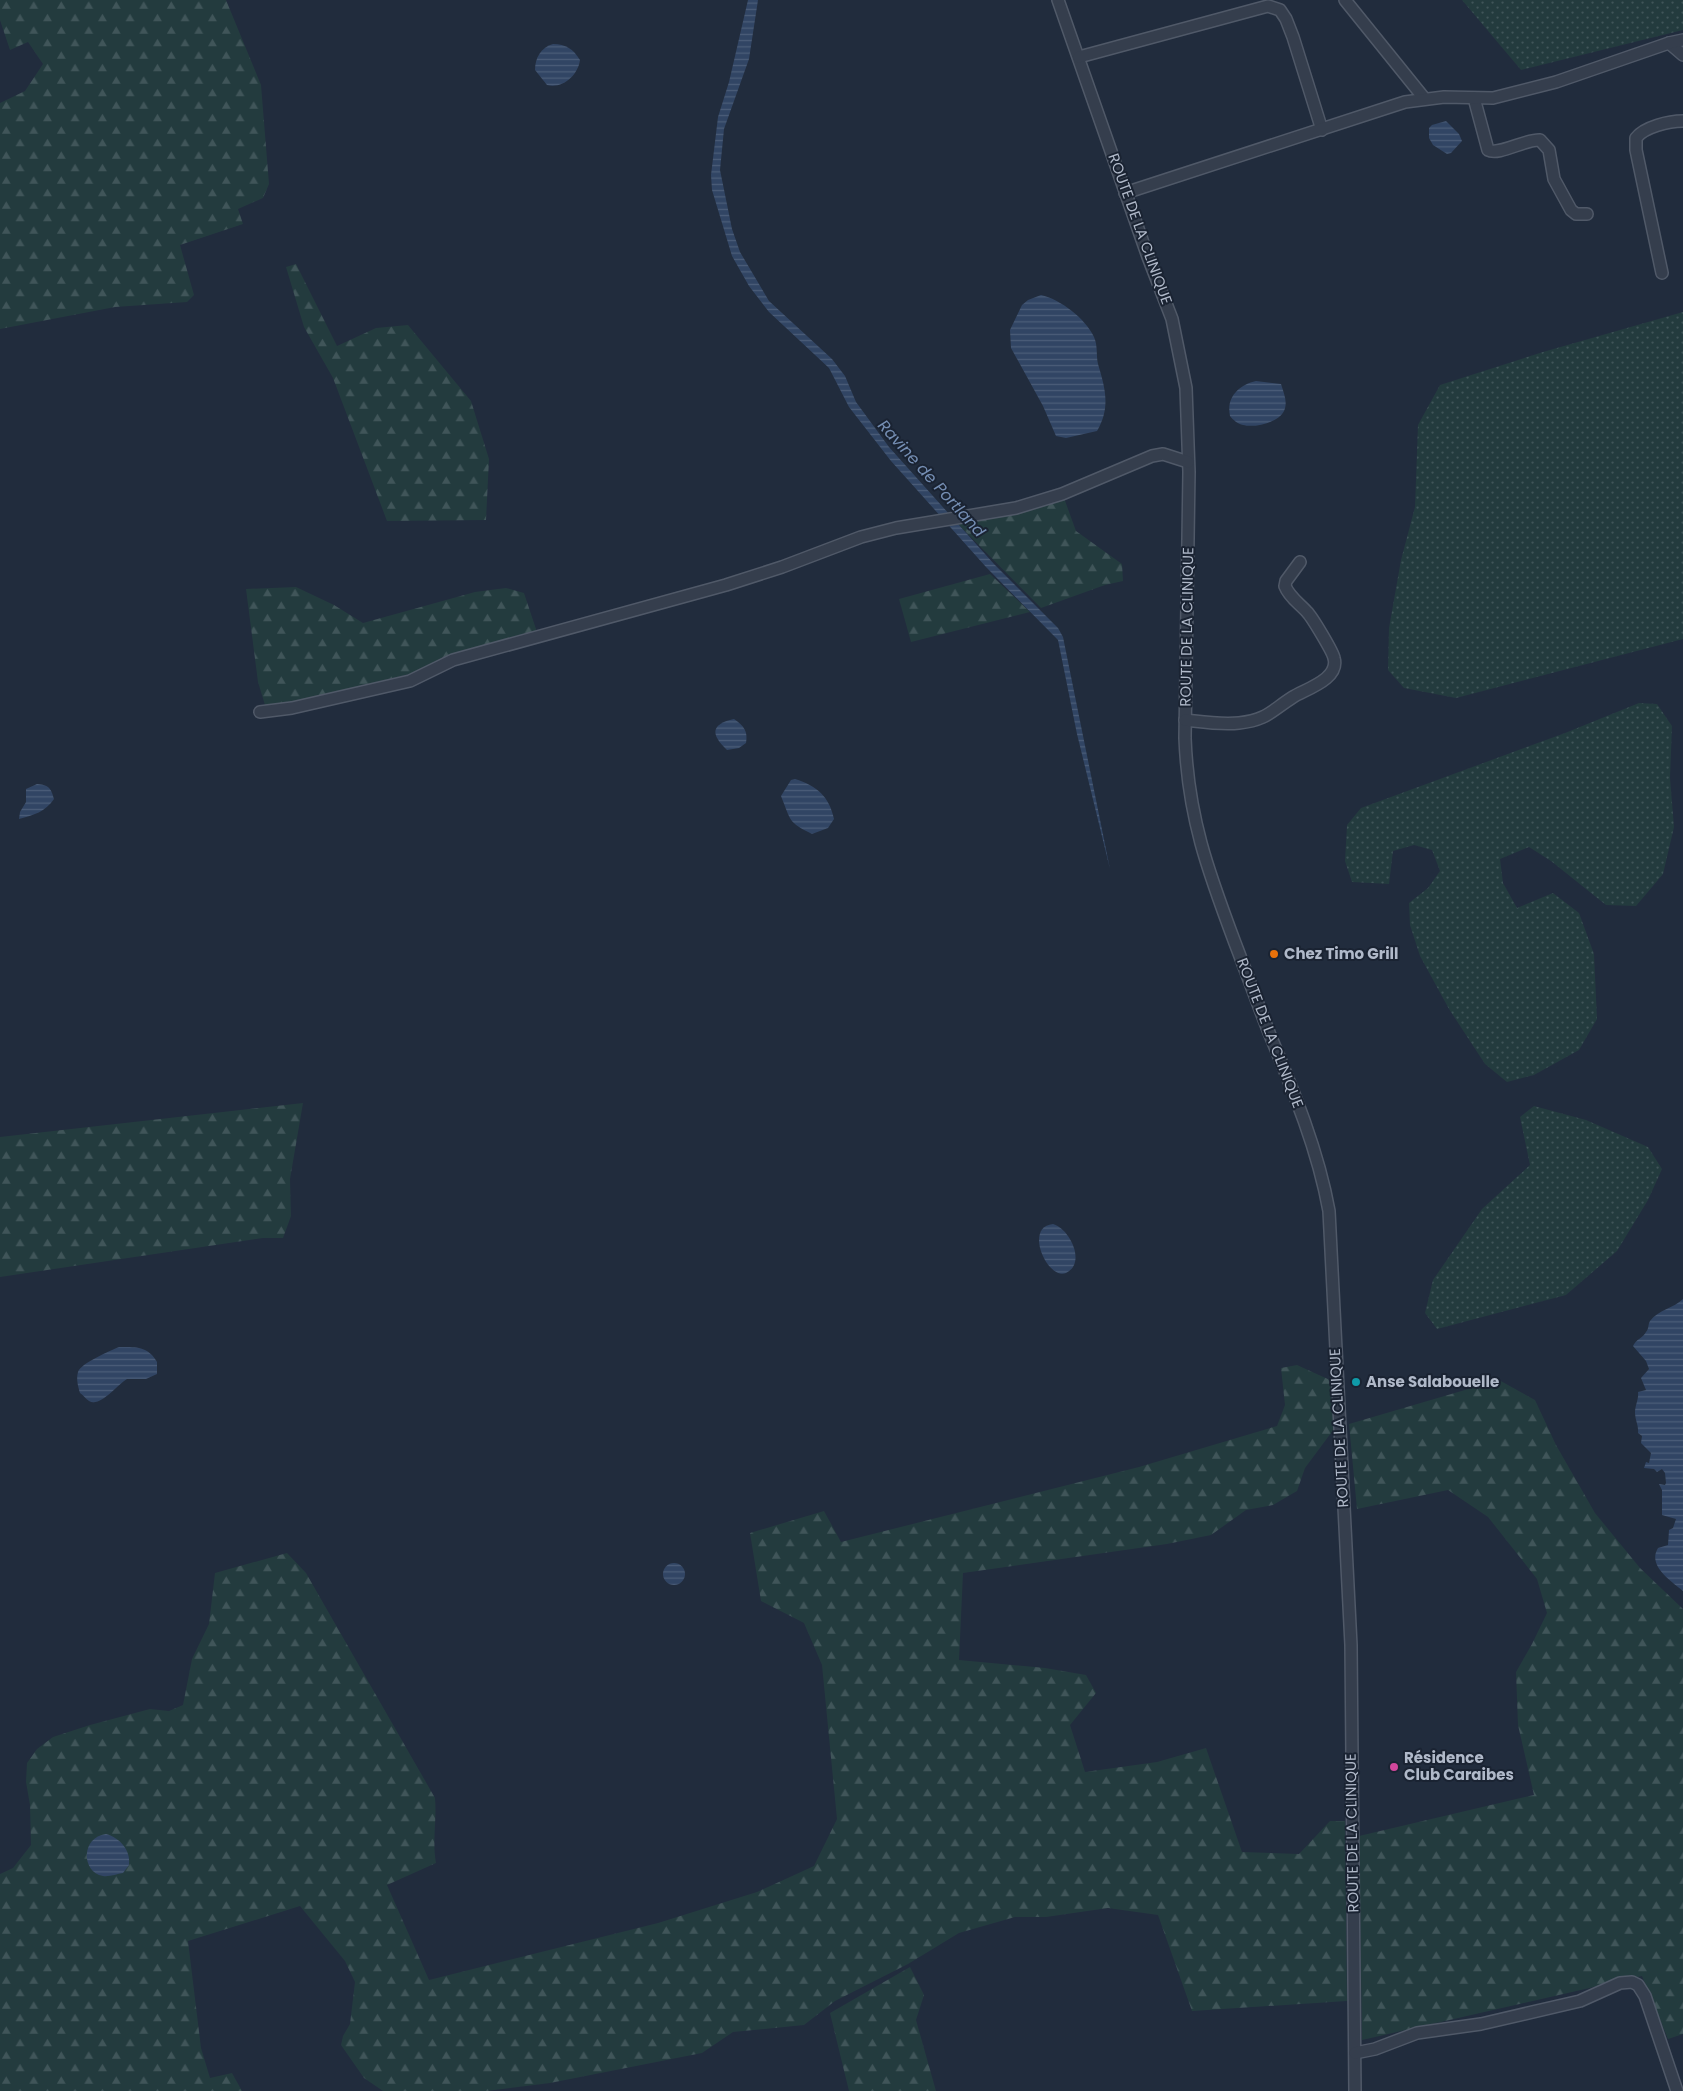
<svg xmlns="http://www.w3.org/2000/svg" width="1683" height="2091" viewBox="0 0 1683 2091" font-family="Poppins,sans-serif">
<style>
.grass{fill:url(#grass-dots)}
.forest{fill:url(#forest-firs)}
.water{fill:url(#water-rules)}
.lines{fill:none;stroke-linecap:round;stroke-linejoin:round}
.minor-casing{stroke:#505968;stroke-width:14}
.minor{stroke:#353e4d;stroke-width:11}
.food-dot{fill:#e8710a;stroke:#1a2332;stroke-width:2}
.culture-dot{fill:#0f9aa8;stroke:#1a2332;stroke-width:2}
.hotel-dot{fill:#d1479c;stroke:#1a2332;stroke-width:2}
.labels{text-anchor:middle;stroke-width:4;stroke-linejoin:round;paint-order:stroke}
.street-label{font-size:15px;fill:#b0b9c9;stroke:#1a2332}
.poi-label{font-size:15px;font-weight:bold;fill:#b0b9c9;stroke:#1a2332;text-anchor:start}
.water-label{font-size:16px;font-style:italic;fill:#758eb3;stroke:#1a2332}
</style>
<defs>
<pattern id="grass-dots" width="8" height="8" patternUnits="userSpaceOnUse" patternTransform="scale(1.25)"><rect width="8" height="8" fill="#233b3e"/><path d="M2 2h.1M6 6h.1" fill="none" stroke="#405559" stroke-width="1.8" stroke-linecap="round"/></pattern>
<pattern id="forest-firs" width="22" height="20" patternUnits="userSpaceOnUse" patternTransform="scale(1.25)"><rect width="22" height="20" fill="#233b3e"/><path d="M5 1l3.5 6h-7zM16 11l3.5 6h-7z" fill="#405559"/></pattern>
<pattern id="water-rules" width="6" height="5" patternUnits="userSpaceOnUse" patternTransform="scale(1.25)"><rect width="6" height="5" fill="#314564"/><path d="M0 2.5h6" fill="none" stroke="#4c5e79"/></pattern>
</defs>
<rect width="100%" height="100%" fill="#212c3d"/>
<g class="grass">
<polygon points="1462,0 1683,0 1683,30 1521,70"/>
<polygon points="1683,312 1683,639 1456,698 1404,688 1388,670 1389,628 1401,560 1415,507 1418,425 1440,385 1543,352"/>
<polygon points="1639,703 1657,704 1672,726 1670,778 1674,827 1663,874 1636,906 1606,905 1551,861 1529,847 1500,859 1503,883 1517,908 1553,893 1579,913 1594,954 1597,1019 1579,1050 1534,1075 1507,1082 1485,1064 1449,1009 1420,956 1410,925 1409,903 1428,888 1440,871 1432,850 1414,845 1393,851 1389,884 1352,882 1345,861 1347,825 1361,808 1565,733"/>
<polygon points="1534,1106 1586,1120 1648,1147 1662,1169 1648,1200 1617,1251 1566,1295 1437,1329 1425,1313 1433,1280 1482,1209 1530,1165 1520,1117"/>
</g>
<g class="forest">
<polygon points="0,0 226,0 261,85 269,184 263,198 238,209 243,224 180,245 194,295 187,302 115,307 0,329 0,103 25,91 43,64 28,42 10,50 0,20"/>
<polygon points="296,264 337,346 376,328 408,325 471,401 489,459 486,520 387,521 333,378 304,327 286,267"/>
<polygon points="1064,498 1076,531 1122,564 1123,581 1105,585 1041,608 956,522"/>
<polygon points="990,574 1030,612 911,642 899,599"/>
<polygon points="296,587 334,605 363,623 475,592 506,588 524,593 537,632 446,658 410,674 315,697 285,706 270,707 265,705 258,682 246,589"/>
<polygon points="303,1103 290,1179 291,1216 283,1238 263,1238 0,1277 0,1137"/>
<path d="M1297 1365 1330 1380 1334 1429 1305 1468 1297 1491 1273 1505 1246 1510 1211 1535 1167 1544 963 1573 959 1660 1045 1668 1086 1675 1096 1693 1070 1725 1085 1772 1157 1762 1206 1748 1242 1852 1299 1854 1330 1821H1345L1347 2001 1192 2011 1158 1915 1108 1908 1046 1917H1015L959 1933 908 1964 835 2001 804 2025 733 2032 702 2053 550 2083 487 2091H383L364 2078 341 2045 343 2036 350 2024 355 1982 345 1961 300 1906 188 1941 201 2048 210 2078 232 2073 242 2091H0V1874L13 1868 31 1845 30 1805 26 1782 27 1763 37 1749 53 1737 90 1725 150 1709 169 1711 183 1705 192 1659 209 1624 215 1573 287 1553 306 1573 435 1798C437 1819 432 1841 436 1863L387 1885 429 1980 658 1923 757 1892 814 1866 837 1819 822 1665 804 1623 761 1601 750 1533 824 1511 841 1542 1139 1467 1277 1426 1285 1405 1281 1368Z"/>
<polygon points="1499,1380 1535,1400 1556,1445 1595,1513 1640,1568 1683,1609 1683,2034 1668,2039 1642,1976 1362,2040 1359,1836 1534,1795 1518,1725 1516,1672 1532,1644 1547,1613 1537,1579 1488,1517 1448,1490 1357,1509 1349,1424"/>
<polygon points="910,1967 924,1995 916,2020 936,2091 849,2091 830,2013"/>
</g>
<g class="water">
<polygon points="748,0 758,0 749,59 724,129 720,170 732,229 740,252 769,301 832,359 845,376 856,402 889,447 994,564 1058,628 1063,637 1110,869 1077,734 1058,640 986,567 891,461 849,407 829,368 769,312 749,286 732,256 712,190 711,175 718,117 729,82"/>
<path d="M553 44C566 44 573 49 580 60 578 75 563 89 547 85L535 70C535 58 541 47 553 44Z"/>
<polygon points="1446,121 1459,134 1462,141 1451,153 1447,154 1433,145 1429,138 1429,128 1432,125"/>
<path d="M1041 295C1060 299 1086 319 1094 337 1098 346 1096 355 1098 364 1105 388 1111 407 1097 431L1066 438 1056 436 1043 406 1011 348 1010 330 1022 305 1028 300Z"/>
<path d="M1256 381 1281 384C1284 394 1288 402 1284 411 1278 423 1254 428 1243 425 1238 424 1233 420 1230 416 1226 397 1239 385 1256 381Z"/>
<path d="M734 719C744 726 748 731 746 743L739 748 727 750C710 734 711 724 734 719Z"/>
<path d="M795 779C817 786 829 796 834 819L828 828 812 834C788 822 791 821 781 796L791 780Z"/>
<path d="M37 784C49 785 51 788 54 799 45 812 34 815 19 819L20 812 26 802V789Z"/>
<path d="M1053 1224C1069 1228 1087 1263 1066 1273 1048 1281 1023 1227 1053 1224Z"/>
<path d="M1683 1299V1591C1671 1581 1647 1566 1658 1548L1668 1545 1669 1530 1673 1528 1676 1519 1662 1515V1490L1659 1484 1665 1485 1666 1483 1665 1473 1662 1469 1657 1472 1654 1469 1644 1468 1646 1462 1649 1463 1651 1453 1641 1443 1642 1436 1638 1433C1639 1426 1635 1420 1635 1413 1635 1405 1639 1399 1638 1392L1646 1390 1641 1378 1649 1369 1646 1361 1633 1346C1636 1339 1643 1338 1646 1332 1649 1329 1648 1324 1650 1321 1658 1310 1674 1308 1683 1299Z"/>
<path d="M119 1347C136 1347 148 1346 157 1362V1374L146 1379H127C118 1384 100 1408 89 1401 86 1399 83 1395 80 1393 78 1386 76 1379 78 1372 81 1363 110 1351 119 1347Z"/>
<circle cx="674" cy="1574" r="11"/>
<path d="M106 1834C120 1838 131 1850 129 1865L123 1873C117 1874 109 1877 103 1876 81 1872 81 1837 106 1834Z"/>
</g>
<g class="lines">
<g class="minor-casing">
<g id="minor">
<path d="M1058 0 1148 257 1172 319 1186 388 1189 472 1185 738C1188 817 1208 871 1235 943 1247 974 1258 1005 1270 1035 1294 1092 1318 1150 1329 1211L1351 1645 1355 2091"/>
<polyline points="1345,0 1424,98"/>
<polyline points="1669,43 1683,55"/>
<polyline points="1079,57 1268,6 1280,10 1286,19 1293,37 1322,130"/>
<path d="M1474 98 1488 150C1499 156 1525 139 1540 140L1549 150 1554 179 1571 210 1576 214H1587"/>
<polyline points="1125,193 1405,102 1444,97 1493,98 1556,82 1669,43 1683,40"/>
<path d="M1662 273 1636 150V138C1644 127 1669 121 1683 121"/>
<polyline points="260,712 292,708 410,681 453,660 726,585 782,567 861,537 896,528 1016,508 1062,494 1152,456 1163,454 1188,462"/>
<path d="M1185 720C1203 722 1221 725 1239 723 1267 720 1271 711 1293 697 1306 689 1340 679 1334 658 1333 652 1312 617 1307 612 1300 604 1289 597 1285 586L1286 581 1300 562"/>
<polyline points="1355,2053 1375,2049 1417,2033 1481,2024 1580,2001 1620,1983 1632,1982 1638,1985 1645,1996 1677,2091"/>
</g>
</g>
<use href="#minor" class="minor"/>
</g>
<circle class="food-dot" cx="1274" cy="954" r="5"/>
<circle class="culture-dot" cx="1356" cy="1382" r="5"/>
<circle class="hotel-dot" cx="1394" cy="1767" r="5"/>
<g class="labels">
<g class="street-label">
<text transform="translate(1140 229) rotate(70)" y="5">ROUTE DE LA CLINIQUE</text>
<text transform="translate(1187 627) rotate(-89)" y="5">ROUTE DE LA CLINIQUE</text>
<text transform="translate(1270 1033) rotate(69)" y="5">ROUTE DE LA CLINIQUE</text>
<text transform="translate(1339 1428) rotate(-93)" y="5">ROUTE DE LA CLINIQUE</text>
<text transform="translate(1352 1833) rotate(-91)" y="5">ROUTE DE LA CLINIQUE</text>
</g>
<g class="poi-label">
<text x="1284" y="959">Chez Timo Grill</text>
<text x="1366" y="1387">Anse Salabouelle</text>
<text x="1404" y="1763">Résidence<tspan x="1404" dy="17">Club Caraibes</tspan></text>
</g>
<g class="water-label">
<text transform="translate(932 478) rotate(48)" y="6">Ravine de Portland</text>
</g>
</g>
</svg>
